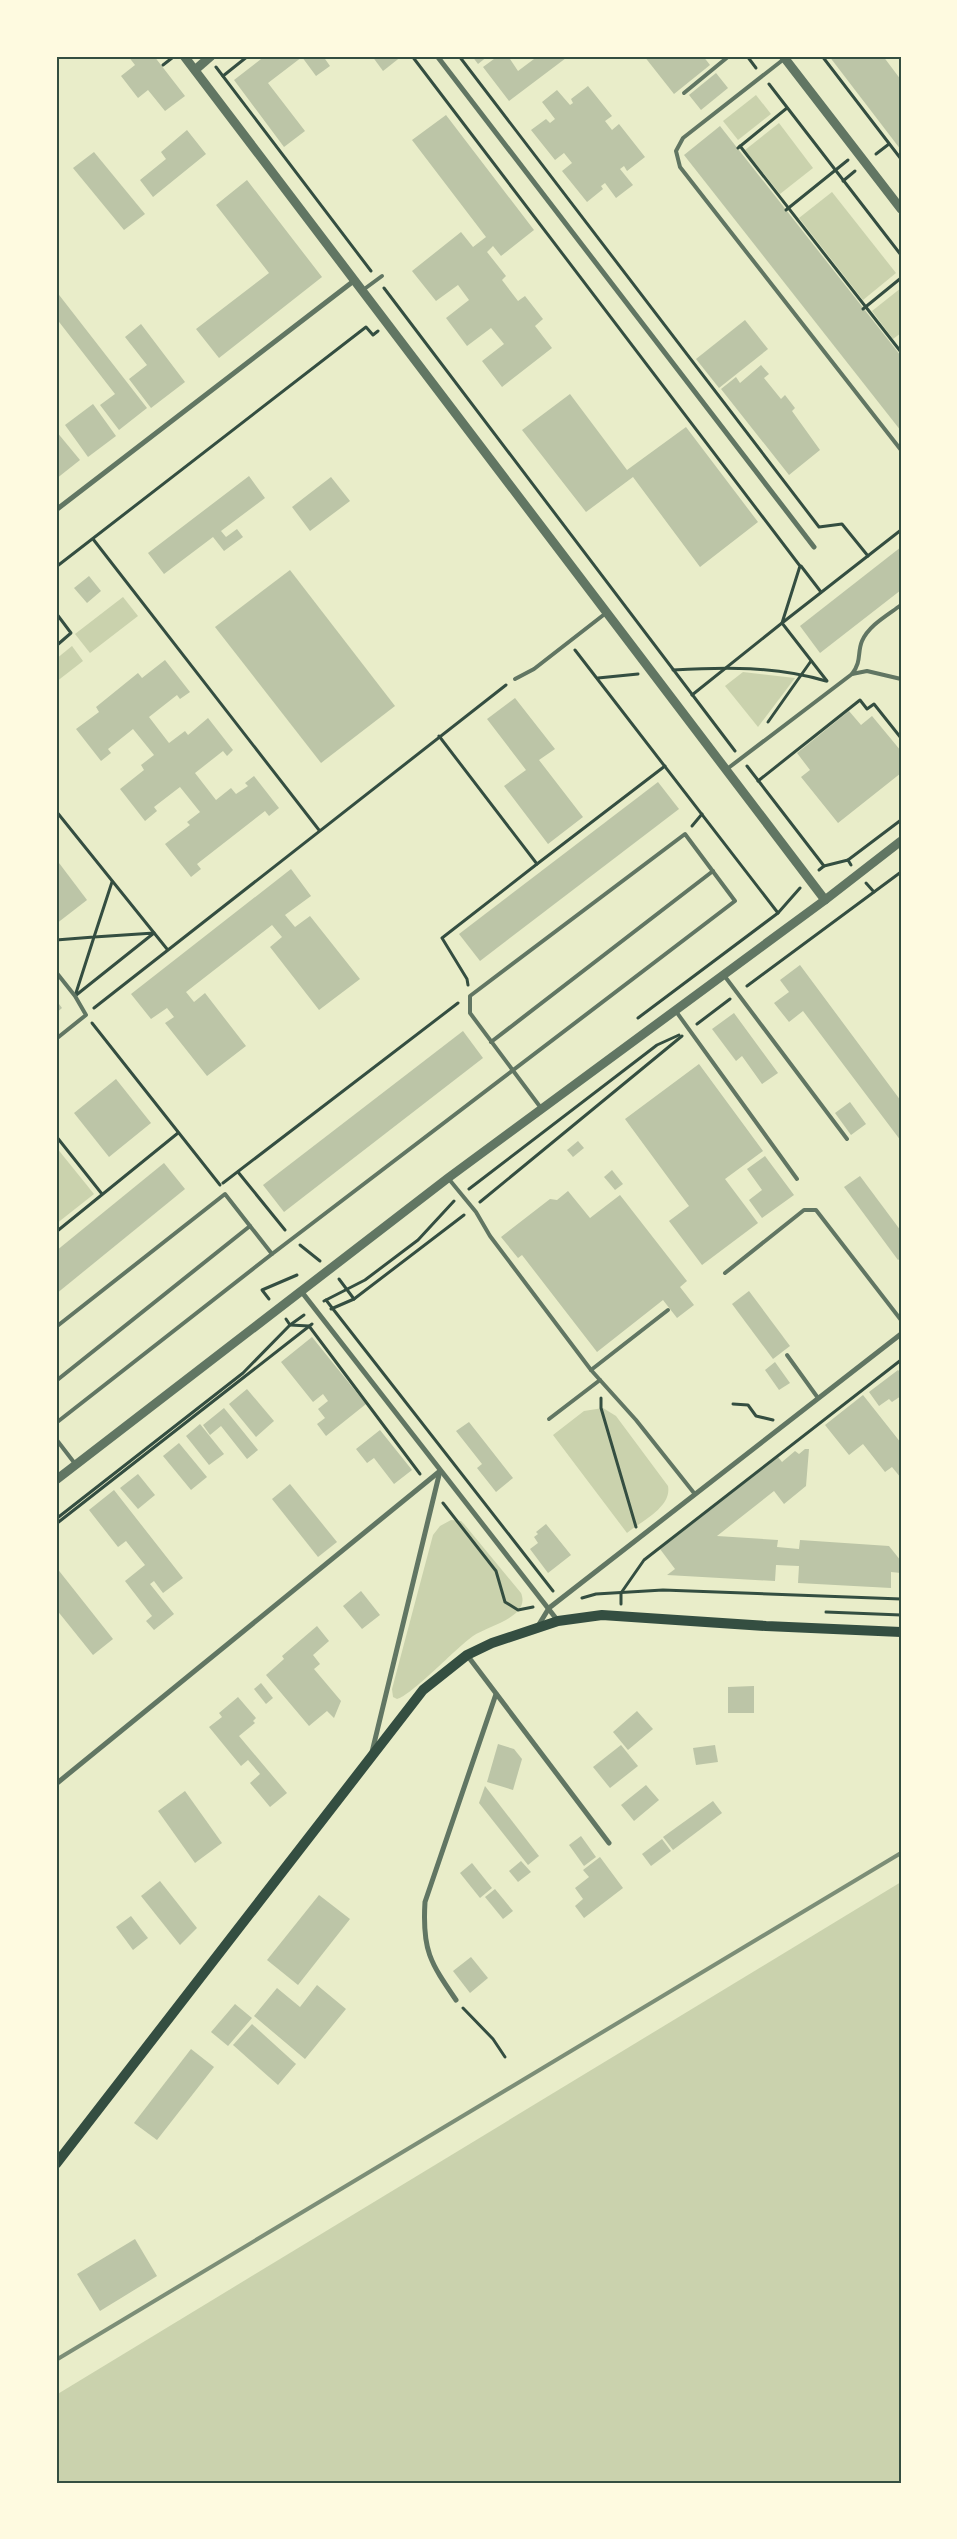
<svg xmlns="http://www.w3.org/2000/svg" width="957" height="2539" viewBox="0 0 957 2539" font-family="'DM Sans',sans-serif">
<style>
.green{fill:#cad2ad}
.building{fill:#bcc5a7}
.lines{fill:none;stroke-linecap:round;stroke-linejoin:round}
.path{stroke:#344e41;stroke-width:3}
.service{stroke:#617663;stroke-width:4}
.minor{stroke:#617663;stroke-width:5}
.tertiary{stroke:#617663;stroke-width:9}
.secondary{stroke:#344e41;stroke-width:10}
.rail{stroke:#7c8e77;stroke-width:4}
.neatline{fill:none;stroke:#344e41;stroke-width:2}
</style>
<rect width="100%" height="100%" fill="#e9edc9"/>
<g class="green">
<polygon points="756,95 771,114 738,140 723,121"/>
<polygon points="779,123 813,168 780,194 745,150"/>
<polygon points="832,192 896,273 863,300 799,218"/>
<polygon points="901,288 901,333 893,339 872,311"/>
<polygon points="123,597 138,616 90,653 75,634"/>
<polygon points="72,646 83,661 56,682 56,659"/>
<polygon points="743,672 795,678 758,727 725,686"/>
<polygon points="56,1147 94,1194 56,1224"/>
<path d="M603 1408 616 1416 668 1486C672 1507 642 1521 627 1533L553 1435 584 1411Z"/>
<path d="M451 1520 461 1521 464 1524 521 1593C531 1617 489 1625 473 1636 456 1648 411 1696 397 1699L393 1697 392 1689 433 1535 440 1526Z"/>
<polygon points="901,1882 901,2483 56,2483 56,2395"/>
</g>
<g class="building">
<polygon points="128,56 154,56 185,96 165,111 148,90 138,98 121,76 135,65"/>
<polygon points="265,56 323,56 330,66 316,76 302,57 268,83 305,131 284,147 234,80"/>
<polygon points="372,56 402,56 383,71"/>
<polygon points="472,56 488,56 478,64"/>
<polygon points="498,56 508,56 518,71 538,56 566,58 509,101 483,67"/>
<polygon points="644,56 703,56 710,65 674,94"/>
<polygon points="829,56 883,56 901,80 901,150"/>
<polygon points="716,73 728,88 701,110 689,95"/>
<polygon points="588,86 612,116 605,121 612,130 619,124 645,157 627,171 624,166 620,169 633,185 616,198 605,183 601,186 603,189 587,202 562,171 572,163 564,153 555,160 531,130 546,119 550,123 555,119 542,102 557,90 570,105 573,103 571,99"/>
<polygon points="446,115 534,230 501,256 493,246 487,252 506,276 502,280 518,301 525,296 543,319 535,326 552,348 502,387 482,361 504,344 491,328 467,346 446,318 469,300 458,285 436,301 412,271 461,232 473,247 486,237 412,140"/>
<polygon points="720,126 901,356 901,431 684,155"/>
<polygon points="187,130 206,154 153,197 140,180 166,159 161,152"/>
<polygon points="94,152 145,214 124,230 73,168"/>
<polygon points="247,180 322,277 219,358 196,329 269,273 216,205"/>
<polygon points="56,291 147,408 119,430 100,405 115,394 56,318"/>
<polygon points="745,320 768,349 719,388 696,359"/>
<polygon points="141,324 185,382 151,408 129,379 147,365 125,337"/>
<polygon points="761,365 769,374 764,378 781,399 785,395 795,408 792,411 820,450 789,475 721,389 736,377 740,383"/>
<polygon points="570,394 627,470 686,427 758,522 700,567 633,477 586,512 522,430"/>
<polygon points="93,404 116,436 88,457 65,425"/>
<polygon points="56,431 80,460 56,479"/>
<polygon points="249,476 265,498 221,531 226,537 237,529 243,537 224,551 213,537 164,574 148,553"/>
<polygon points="331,477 350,501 310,531 292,507"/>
<polygon points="901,547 901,590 820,653 800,626"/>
<polygon points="290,570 395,706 321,763 215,627"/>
<polygon points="89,576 101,591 87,603 74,588"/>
<polygon points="165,660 190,692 180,699 177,695 149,717 169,743 185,731 188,735 208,718 233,750 227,756 223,751 195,773 216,800 231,788 236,794 248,786 245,783 254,776 279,808 269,816 265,811 197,864 201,869 191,877 165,844 190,825 187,822 200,812 180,787 154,807 157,811 145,821 120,789 144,770 141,765 154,755 133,729 108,749 111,753 101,761 76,729 99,712 96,707 138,673 142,678"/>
<polygon points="515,698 555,749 539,760 583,817 548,844 504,786 526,770 487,719"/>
<polygon points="849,711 861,725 872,716 901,751 901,773 838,823 801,777 810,770 797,753"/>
<polygon points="658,782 679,809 480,961 459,934"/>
<polygon points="56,859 87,900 56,924"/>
<polygon points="291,869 311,896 285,915 295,927 310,916 360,979 319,1010 270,947 282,937 272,925 186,992 194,1002 205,993 246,1046 207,1076 165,1023 174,1017 167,1008 151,1019 131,994"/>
<polygon points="800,965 901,1101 901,1141 803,1011 789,1022 774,1003 789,992 780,980"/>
<polygon points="56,1000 62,1008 56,1013"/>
<polygon points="734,1013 778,1073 762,1084 742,1056 736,1061 712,1029"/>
<polygon points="463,1031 483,1058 284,1212 263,1185"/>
<polygon points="699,1064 763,1151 725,1179 758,1223 702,1265 669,1221 689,1206 625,1119"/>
<polygon points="116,1079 151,1123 109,1157 74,1113"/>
<polygon points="850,1102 866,1124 851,1135 835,1113"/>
<polygon points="578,1141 584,1148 573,1157 567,1150"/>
<polygon points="765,1156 794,1195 762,1218 749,1200 762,1190 747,1169"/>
<polygon points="164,1163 185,1189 56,1294 56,1251"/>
<polygon points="612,1170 623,1184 615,1190 604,1177"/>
<polygon points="860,1176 901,1231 901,1258 898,1260 844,1187"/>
<polygon points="568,1191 590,1218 620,1195 687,1281 680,1287 694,1305 677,1318 663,1300 597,1352 522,1255 518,1258 501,1237 550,1199 557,1200"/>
<polygon points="749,1291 790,1346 773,1359 732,1304"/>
<polygon points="312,1337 366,1404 326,1436 317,1424 325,1418 318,1409 328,1401 323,1394 313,1402 281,1362"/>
<polygon points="775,1362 790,1383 779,1390 765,1370"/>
<polygon points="898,1370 901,1373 901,1396 892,1402 889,1399 879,1406 869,1392"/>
<polygon points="247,1389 274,1421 256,1437 229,1404"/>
<polygon points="863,1395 901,1443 901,1478 892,1467 885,1472 863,1444 849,1455 825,1425"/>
<polygon points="224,1408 258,1450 247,1459 221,1426 210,1435 203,1425"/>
<polygon points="469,1422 513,1478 496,1492 477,1468 482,1464 456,1431"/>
<polygon points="200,1424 224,1454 209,1465 186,1436"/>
<polygon points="380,1430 412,1470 394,1484 374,1458 367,1463 356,1449"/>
<polygon points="179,1443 207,1477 191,1490 163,1456"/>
<polygon points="805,1449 809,1449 806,1486 784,1504 774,1491 717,1536 778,1540 777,1547 799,1549 800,1540 889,1546 901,1561 901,1573 891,1572 891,1588 798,1583 799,1566 776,1565 775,1581 667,1575 675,1569 660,1549 778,1457 782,1462 795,1451 799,1454"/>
<polygon points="138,1474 155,1495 138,1509 120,1488"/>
<polygon points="290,1484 337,1542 318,1557 272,1499"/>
<polygon points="114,1490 183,1578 163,1593 154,1581 150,1584 174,1614 154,1630 146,1621 152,1616 125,1581 145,1565 126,1541 118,1547 89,1510"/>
<polygon points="546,1524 571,1555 548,1573 530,1549 538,1543 534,1537 538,1534 536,1532"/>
<polygon points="56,1567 113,1639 93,1655 56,1609"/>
<polygon points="361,1591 380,1615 362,1629 343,1606"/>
<polygon points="317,1626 329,1641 313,1655 320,1664 314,1669 341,1701 334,1718 327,1711 309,1726 266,1675 284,1659 282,1656"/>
<polygon points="261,1683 273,1698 266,1704 254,1689"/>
<polygon points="754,1686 754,1713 728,1713 728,1687"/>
<polygon points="238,1697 256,1718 253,1721 255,1723 239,1736 287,1793 270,1807 250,1783 260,1774 248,1760 241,1766 209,1727 222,1717 219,1713"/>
<polygon points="637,1711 653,1729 628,1750 613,1732"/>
<polygon points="498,1744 514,1749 522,1759 513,1790 487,1782"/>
<polygon points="621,1745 638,1766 610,1788 593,1767"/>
<polygon points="715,1745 718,1762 696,1765 693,1748"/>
<polygon points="646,1785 659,1800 634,1821 621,1805"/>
<polygon points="485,1786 539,1856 528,1865 479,1803"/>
<polygon points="185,1791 222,1843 195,1863 158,1811"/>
<polygon points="713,1801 722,1813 673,1850 663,1837"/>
<polygon points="581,1836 596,1857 584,1866 569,1845"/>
<polygon points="662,1839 671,1851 651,1866 642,1854"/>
<polygon points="600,1857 623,1888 584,1918 575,1906 583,1899 575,1888 589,1877 583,1870"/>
<polygon points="521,1861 531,1872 518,1882 509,1871"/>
<polygon points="472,1863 492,1888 480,1898 460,1873"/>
<polygon points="160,1881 197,1928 180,1945 141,1896"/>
<polygon points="495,1889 513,1911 503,1919 485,1897"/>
<polygon points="319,1895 350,1919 298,1985 267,1960"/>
<polygon points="131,1916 148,1938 133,1950 116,1927"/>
<polygon points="471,1957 488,1978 470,1993 453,1971"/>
<polygon points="317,1985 346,2009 305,2059 254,2016 277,1988 300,2007"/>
<polygon points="235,2004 252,2018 228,2046 211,2032"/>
<polygon points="252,2024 296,2064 278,2085 233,2045"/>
<polygon points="191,2049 214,2067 157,2140 134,2123"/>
<polygon points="135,2239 157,2276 100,2311 77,2274"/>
</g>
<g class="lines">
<g class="path">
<polyline points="412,56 800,566 782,623 692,695"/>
<polyline points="459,56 819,527 842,524 868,556"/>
<polyline points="747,56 756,68"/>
<polyline points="822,56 901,159"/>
<polyline points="163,65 172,58"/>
<polyline points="216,67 371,271"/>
<polyline points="223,76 248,56"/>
<polyline points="769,84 901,255"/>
<polyline points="740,146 901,352"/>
<polyline points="738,148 787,108"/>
<polyline points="876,154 889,144"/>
<polyline points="843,181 855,171"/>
<polyline points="786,210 848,160"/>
<polyline points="384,288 735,751"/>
<polyline points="863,309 901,278"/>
<polyline points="93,539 319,830"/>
<polyline points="801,566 821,592"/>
<polyline points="56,567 366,327 373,335 378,331"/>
<polyline points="56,613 71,633 56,646"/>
<polyline points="575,650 778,913"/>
<path d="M673 670C725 667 776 666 826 681"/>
<polyline points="598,678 638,674"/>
<polyline points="827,681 782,623 901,530"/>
<polyline points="768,722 811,661"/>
<polyline points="439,736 537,864 442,938 467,979 468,985"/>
<polyline points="747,766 824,866"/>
<polyline points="758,781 860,700 867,709 874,704 901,738"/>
<polyline points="56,811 167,949"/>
<polyline points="692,826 702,814"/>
<polyline points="848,860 901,820"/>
<polyline points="537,864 665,766"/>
<polyline points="819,870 824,866 848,860 851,865"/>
<polyline points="866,883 874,892"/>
<polygon points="154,933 75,996 94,937"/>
<polyline points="56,940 94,937 112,882"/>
<polyline points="747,986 901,872"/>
<polyline points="94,1008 506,685"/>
<polyline points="638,1018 778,913 800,888"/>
<polyline points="92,1023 220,1185"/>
<polyline points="697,1024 730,999"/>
<polyline points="56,1136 102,1194"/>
<polyline points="238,1172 285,1230"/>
<polyline points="223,1183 458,1003"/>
<polyline points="469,1189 657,1045 679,1035"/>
<polyline points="480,1202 682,1036"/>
<polyline points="56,1232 178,1133"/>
<polyline points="300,1245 320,1261"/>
<polyline points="339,1279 354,1299"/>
<polyline points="269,1299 262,1290 297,1275"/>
<polyline points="326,1300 553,1591"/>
<polyline points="324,1301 365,1280 418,1240 454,1201"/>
<polyline points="331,1309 354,1299 464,1215"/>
<polyline points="286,1319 290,1325 309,1326 420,1474"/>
<polyline points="601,1398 601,1408 636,1527"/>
<polyline points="733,1404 748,1405 756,1416 773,1420"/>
<polyline points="443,1503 496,1571 505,1602 518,1610 533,1607"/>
<polyline points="56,1519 243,1373 290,1325 304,1315"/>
<polyline points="56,1524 312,1324"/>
<polyline points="582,1598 596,1594 663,1590 901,1599"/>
<polyline points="621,1604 621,1593 644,1560 901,1360"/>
<polyline points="826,1612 901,1615"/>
<polyline points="463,2008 493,2039 505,2057"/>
</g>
<g class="service">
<polyline points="784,59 683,138 676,151 680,167 901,450"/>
<polyline points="684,93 729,56"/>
<polyline points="363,290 382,276"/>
<polyline points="852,674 867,671 901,679"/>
<polyline points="515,679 534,669 606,613"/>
<path d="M727 769 852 674C862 661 857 653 862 641 869 625 888 615 901 605"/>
<polyline points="56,972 75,996 86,1015 56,1039"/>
<polyline points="723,974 847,1139"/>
<polyline points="675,1010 797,1179"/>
<polyline points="491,1042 713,871"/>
<polyline points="448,1178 476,1212 490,1236 591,1370 636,1420 694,1493"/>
<polyline points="725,1273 804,1210 816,1210 901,1320"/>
<polyline points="56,1327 225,1194 250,1226"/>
<polyline points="787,1355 818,1398"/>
<polyline points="591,1370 668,1310"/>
<polyline points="56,1381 250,1226 272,1254"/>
<polyline points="549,1419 600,1380"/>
<polyline points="56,1423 272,1254 293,1238 735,901 685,834 470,996 470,1013 541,1108"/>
<polyline points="56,1439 76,1465"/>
</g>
<g class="minor">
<polyline points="437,56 814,547"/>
<polyline points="56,510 355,280"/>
<polyline points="301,1291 558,1621"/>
<polyline points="538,1626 549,1608 901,1334"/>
<polyline points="467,1655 609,1843"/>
<polyline points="372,1752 440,1471"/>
<polyline points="56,1784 440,1471"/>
<path d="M456 2000C430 1962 422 1950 425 1902L496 1694"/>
</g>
<g class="tertiary">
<polyline points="184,56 825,900"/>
<polyline points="783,56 901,209"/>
<polyline points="195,70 211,56"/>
<polyline points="56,1480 448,1178 825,900 901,841"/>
</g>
<polyline class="secondary" points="56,2164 423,1690 467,1655 492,1643 558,1621 602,1615 766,1626 901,1632"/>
<polyline class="rail" points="56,2360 901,1853"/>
</g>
<rect width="957" height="2539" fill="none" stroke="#fefae0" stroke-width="115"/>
<rect x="58" y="58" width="842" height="2424" class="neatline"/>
</svg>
